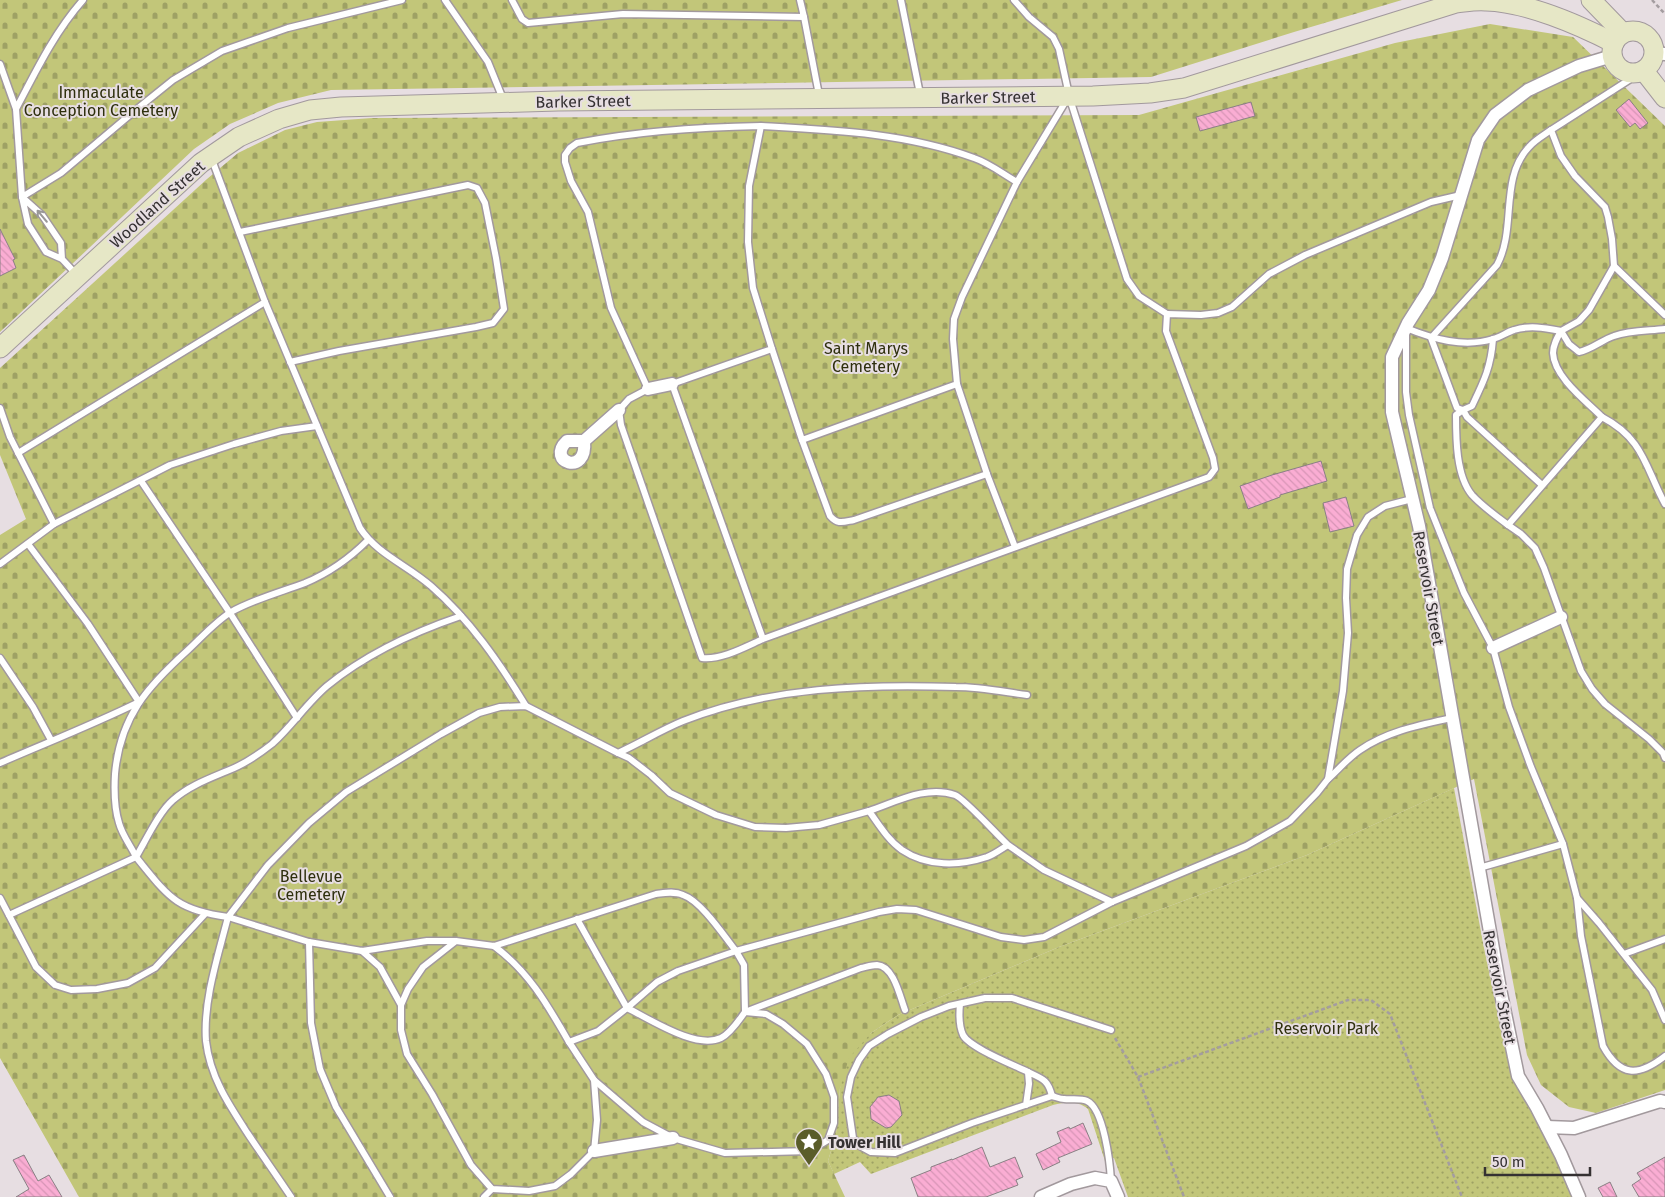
<svg xmlns="http://www.w3.org/2000/svg" width="1665" height="1197" viewBox="0 0 1665 1197" font-family="'Fira Sans',sans-serif">
<style>
.cemetery{fill:url(#cemetery-stones)}
.park{fill:url(#park-dots)}
.building{fill:url(#building-back-hatch);stroke:#898084}
.lines{fill:none;stroke-linecap:round;stroke-linejoin:round}
.service-casing{stroke:#a2999d;stroke-width:9}
.minor-casing{stroke:#a2999d;stroke-width:15}
.secondary-casing{stroke:#a2999d;stroke-width:21}
.path{stroke:#a49da0;stroke-width:2.5;stroke-dasharray:4 2.5;stroke-linecap:butt}
.service{stroke:#fff;stroke-width:6}
.minor{stroke:#fff;stroke-width:12}
.secondary{stroke:#e6e7c6;stroke-width:19}
.oneway{stroke:#9a9898}
.labels{text-anchor:middle;stroke-width:4;stroke-linejoin:round;paint-order:stroke}
.park-label{font-size:16px;fill:#2e2f0d;stroke:#e7dee2}
.street-label{font-size:16px;fill:#353132;stroke:#e7dee2}
.poi-label{font-size:16px;font-weight:bold;fill:#353132;stroke:#e7dee2;text-anchor:start}
</style>
<defs>
<pattern id="cemetery-stones" width="16" height="16" patternUnits="userSpaceOnUse" patternTransform="scale(1.25)"><rect width="16" height="16" fill="#c2c679"/><path d="M2 7V4a2 2 0 0 1 4 0v3zM10 15v-3a2 2 0 0 1 4 0v3z" fill="#9ea164"/></pattern>
<pattern id="park-dots" width="8" height="8" patternUnits="userSpaceOnUse" patternTransform="scale(1.25)"><rect width="8" height="8" fill="#c2c679"/><path d="M2 2h.1M6 6h.1" fill="none" stroke="#9ea164" stroke-width="1.8" stroke-linecap="round"/></pattern>
<pattern id="building-back-hatch" width="6" height="6" patternUnits="userSpaceOnUse" patternTransform="scale(1.25)"><rect width="6" height="6" fill="#faadd3"/><path d="M-1 5l2 2M0 0l6 6M5-1l2 2" fill="none" stroke="#d795b6"/></pattern>
</defs>
<rect width="100%" height="100%" fill="#e7dee2"/>
<g class="cemetery">
<polygon points="0,0 1402,0 1294,32 1151,77 331,90 278,103 230,124 194,149 0,332"/>
<polygon points="1490,24 1573,37 1665,126 1665,1090 1596,1113 1569,1107 1541,1085 1527,1055 1474,779 1307,855 1059,947 898,1015 871,1033 840,1088 836,1134 828,1161 845,1197 79,1197 0,1058 0,535 26,519 0,455 0,368 207,179 238,153 285,130 317,122 372,118 1139,115 1395,43"/>
</g>
<path class="park" d="M1454 788 1484 948 1509 1066 1522 1094 1562 1163 1573 1197H1128L1114 1158 1105 1161 1088 1109C1077 1100 1066 1102 1053 1105L871 1174 860 1162 834 1174 828 1161 836 1134 840 1088 849 1058 871 1033 898 1015 1059 947 1307 855Z"/>
<g class="building">
<polygon points="1629,99 1648,123 1640,129 1635,123 1630,127 1616,110"/>
<polygon points="1251,102 1255,116 1200,131 1196,117"/>
<polygon points="0,229 15,259 13,260 16,268 0,276"/>
<polygon points="1321,461 1327,481 1280,495 1280,497 1248,509 1240,486 1272,475"/>
<polygon points="1346,497 1354,526 1330,532 1323,503"/>
<polygon points="889,1095 899,1101 902,1115 891,1127 886,1128 871,1119 870,1107 878,1097"/>
<polygon points="1083,1123 1092,1144 1058,1158 1060,1162 1043,1170 1036,1154 1061,1142 1057,1132 1069,1127 1070,1129"/>
<polygon points="982,1147 990,1167 1015,1157 1023,1177 1016,1180 1018,1185 986,1197 918,1197 911,1178 931,1170 931,1167 952,1159 952,1160"/>
<polygon points="24,1155 38,1181 49,1175 62,1197 16,1197 29,1189 13,1160"/>
<polygon points="1665,1157 1665,1197 1639,1197 1632,1185 1641,1179 1637,1173"/>
<polygon points="1610,1182 1617,1197 1603,1197 1598,1188"/>
</g>
<g class="lines">
<g class="service-casing">
<g id="service">
<polyline points="445,0 488,62 503,99"/>
<polyline points="512,0 522,19 528,23 623,14 804,17 800,0"/>
<polyline points="901,0 920,94"/>
<polyline points="1014,0 1029,17 1053,37 1059,49 1069,95"/>
<polyline points="804,17 819,95"/>
<path d="M0 64 16 109C36 71 54 33 83 0"/>
<path d="M1631 74 1629 80 1551 130 1561 156 1575 176 1605 207 1608 217 1612 239 1614 266 1589 310 1579 321 1561 331 1569 344 1579 352C1591 350 1602 340 1614 336 1630 330 1649 331 1665 329"/>
<polyline points="16,109 22,197 61,173 137,109 173,80 222,51 288,28 402,0"/>
<path d="M761 126C833 130 906 133 974 158 989 163 1003 174 1017 182L962 297 954 319 953 339 957 384 802 440 772 349"/>
<polyline points="1017,182 1069,96 1127,279 1139,296 1167,314"/>
<polyline points="240,232 468,185 477,188 485,203 496,258 504,309 493,323 476,327 339,351 290,362"/>
<polyline points="62,259 61,243 42,215 22,197 28,224 46,252 62,259 76,274"/>
<polyline points="1614,266 1665,315"/>
<path d="M265 302 360 528C377 554 407 565 431 586 470 620 499 662 526 706"/>
<path d="M1493 339C1491 367 1484 381 1472 406L1463 410 1467 417 1542 485"/>
<polyline points="0,408 10,437 54,524"/>
<path d="M802 440 830 516C838 525 843 522 854 520L987 474 957 384"/>
<polyline points="18,453 265,302 211,157"/>
<polyline points="987,474 1015,547"/>
<polyline points="141,481 230,613 297,718"/>
<path d="M1665 504C1645 467 1644 439 1602 417L1508 525 1521 534 1535 548 1544 568 1581 671 1592 689 1605 704 1649 739 1663 753 1665 758"/>
<path d="M1508 525C1496 516 1482 506 1472 495 1456 476 1456 438 1456 415L1463 410 1457 408 1431 338 1497 265C1517 228 1499 179 1529 147 1535 140 1544 135 1551 130"/>
<polyline points="28,544 88,624 139,702"/>
<polyline points="0,564 54,524 170,465 234,444 281,431 317,426"/>
<path d="M763 639C745 647 722 660 702 658L621 425 619 410 629 399 648 389 611 308 588 212 571 181 565 162V155L570 148 577 143C638 131 700 127 761 126L749 186 748 242 753 288 772 349 672 384 763 639 1209 477 1215 469 1213 458 1166 331 1167 314 1201 315 1218 313 1232 307 1269 274 1305 255 1431 202 1461 195"/>
<polyline points="0,658 33,707 51,740"/>
<polyline points="618,753 629,758 651,775 670,793 716,815 755,827 786,828 819,825 869,811"/>
<path d="M0 763C46 743 92 725 137 703"/>
<path d="M1328 779C1338 770 1348 758 1360 750 1388 731 1420 725 1452 718"/>
<path d="M1008 845C998 836 964 798 955 795 926 785 896 802 869 811 879 825 888 840 902 850 927 867 960 866 987 857 995 854 1001 849 1008 845L1044 870 1112 902"/>
<path d="M136 857C131 846 122 835 119 823 114 807 114 791 115 774 120 717 147 687 188 650 201 638 215 622 231 612 254 599 281 592 305 583 329 573 350 558 368 540"/>
<path d="M136 857C146 840 159 812 173 800 189 786 208 779 227 771 243 765 258 755 272 744 292 726 307 703 327 686 366 654 414 632 461 616"/>
<polyline points="1479,868 1563,844"/>
<polyline points="0,898 36,967 55,985 71,990 97,989 128,983 155,968 205,914"/>
<path d="M1577 898 1563 844 1531 767 1509 707 1493 648 1464 593 1430 508 1409 415 1406 392V328C1433 339 1464 348 1493 339 1501 337 1507 332 1514 330 1530 325 1545 328 1561 331 1557 338 1553 345 1553 353 1554 377 1586 401 1602 417"/>
<path d="M9 915 136 857C168 896 175 910 228 917 218 956 203 1001 206 1041 210 1077 229 1105 248 1134 262 1155 277 1176 291 1197"/>
<polyline points="577,919 627,1008 657,982 678,971 736,951 744,965 745,1012 766,1014 783,1024 807,1044 826,1074 834,1097 834,1123 828,1140 810,1151 725,1153 673,1138 643,1122 594,1080"/>
<path d="M309 942 228 917 268 865 309 823 346 792 441 734 479 713 500 707 526 706 618 753C640 743 661 730 683 721 769 687 865 684 956 687 980 687 1004 692 1027 695"/>
<path d="M494 946C529 972 547 1004 569 1042"/>
<polyline points="362,951 380,967 401,1005"/>
<polyline points="1624,954 1665,939"/>
<path d="M960 1004C959 1014 959 1026 963 1035 970 1048 1014 1065 1028 1072"/>
<path d="M905 1010C900 997 894 966 877 965 872 965 866 967 861 968L745 1012C739 1020 731 1033 721 1038 696 1050 650 1019 627 1008L598 1031 569 1042 594 1080 597 1120 594 1151 571 1174 555 1186 529 1191 492 1189 471 1165 432 1094 407 1054 401 1030V1005L408 989 423 967 456 941 494 946 656 894C665 893 674 891 683 895 701 901 724 936 736 951L879 912 897 909 916 910 1001 937 1024 940 1044 937 1112 902 1246 846 1290 821 1317 793 1328 779 1343 691 1348 633 1346 598 1347 569 1357 535 1368 517 1385 506 1412 499"/>
<path d="M1665 1020 1652 990 1599 923 1577 898 1581 936 1603 1046C1620 1077 1638 1077 1665 1056"/>
<path d="M1052 1096C1056 1097 1060 1099 1064 1099 1071 1100 1080 1098 1087 1101 1104 1109 1110 1163 1111 1181"/>
<path d="M1026 1105 1029 1084 1028 1072C1043 1079 1048 1080 1052 1096L972 1123 895 1153 871 1152 860 1146 853 1138 847 1097 851 1077 859 1060 869 1046 888 1034 921 1017 949 1006 985 998H1012L1111 1030"/>
<polyline points="390,1197 336,1107 320,1069 311,1023 309,942 362,951 427,941 455,941"/>
<polyline points="484,1197 492,1189"/>
</g>
</g>
<g class="minor-casing">
<g id="minor">
<polyline points="1655,53 1665,54"/>
<polyline points="648,389 672,384"/>
<path d="M584 441C588 477 545 462 567 441H584L619 410"/>
<polyline points="1493,648 1561,617"/>
<polyline points="1547,1127 1574,1128 1660,1101 1665,1102"/>
<polyline points="594,1151 673,1138"/>
<polyline points="1041,1197 1071,1184 1095,1178 1111,1181 1118,1197"/>
<polyline points="1579,1197 1561,1155 1537,1108 1518,1076 1500,989 1419,526 1392,412 1392,357 1408,323 1429,290 1442,258 1478,140 1495,115 1528,90 1579,66 1612,56"/>
</g>
</g>
<g class="secondary-casing">
<g id="secondary">
<polyline points="1591,0 1623,33"/>
<circle cx="1633" cy="52" r="21"/>
<polyline points="1644,71 1665,98"/>
<path d="M0 348 201 163 239 137 279 119 310 110 341 107 558 101 1093 96 1150 93 1184 88 1456 3C1466 2 1476 0 1486 1 1526 2 1579 25 1614 43"/>
</g>
</g>
<g class="path">
<polyline points="1652,0 1665,14"/>
<polyline points="1115,1038 1138,1077 1184,1197"/>
<polyline points="1138,1077 1348,1000 1371,1000 1390,1014 1462,1197"/>
</g>
<use href="#service" class="service"/>
<use href="#minor" class="minor"/>
<use href="#secondary" class="secondary"/>
</g>
<defs><path id="oneway-shaft" d="M-6 0H5M1.5-3L5.5 0L1.5 3" fill="none" stroke-width="1.6" stroke-linecap="round" stroke-linejoin="round" transform="scale(1.25)"/></defs>
<use class="oneway" href="#oneway-shaft" transform="translate(42 216) rotate(-130)"/>
<defs>
<g id="sight-pin" transform="scale(1.4375)"><path d="M0 17L-7.5 6A9.5 9.5 0 1 1 7.5 6Z" fill="#5a5d2a" stroke="#e7dee2"/><path d="M0-6L1.8-2.2L6-1.7L2.9 1.2L3.7 5.4L0 3.3L-3.7 5.4L-2.9 1.2L-6-1.7L-1.8-2.2Z" fill="#fff"/></g>
</defs>
<g fill-rule="evenodd">
<use href="#sight-pin" x="809" y="1142"/>
</g>
<g class="labels">
<g class="park-label">
<text x="101" y="98">Immaculate<tspan x="101" dy="18">Conception Cemetery</tspan></text>
<text x="866" y="354">Saint Marys<tspan x="866" dy="18">Cemetery</tspan></text>
<text x="311" y="882">Bellevue<tspan x="311" dy="18">Cemetery</tspan></text>
<text x="1326" y="1034">Reservoir Park</text>
</g>
<g class="street-label">
<text transform="translate(988 97) rotate(-1)" y="6">Barker Street</text>
<text transform="translate(583 101) rotate(-1)" y="6">Barker Street</text>
<text transform="translate(157 204) rotate(-42)" y="6">Woodland Street</text>
<text transform="translate(1429 588) rotate(80)" y="6">Reservoir Street</text>
<text transform="translate(1500 987) rotate(79)" y="6">Reservoir Street</text>
</g>
<g class="poi-label">
<text x="828" y="1148">Tower Hill</text>
</g>
</g>
<path d="M1485 1167v8h105v-8" fill="none" stroke="#353132" stroke-width="2.5"/>
<text x="1492" y="1167" font-size="15" fill="#353132" stroke="#e7dee2" stroke-width="4" paint-order="stroke">50 m</text>
</svg>
